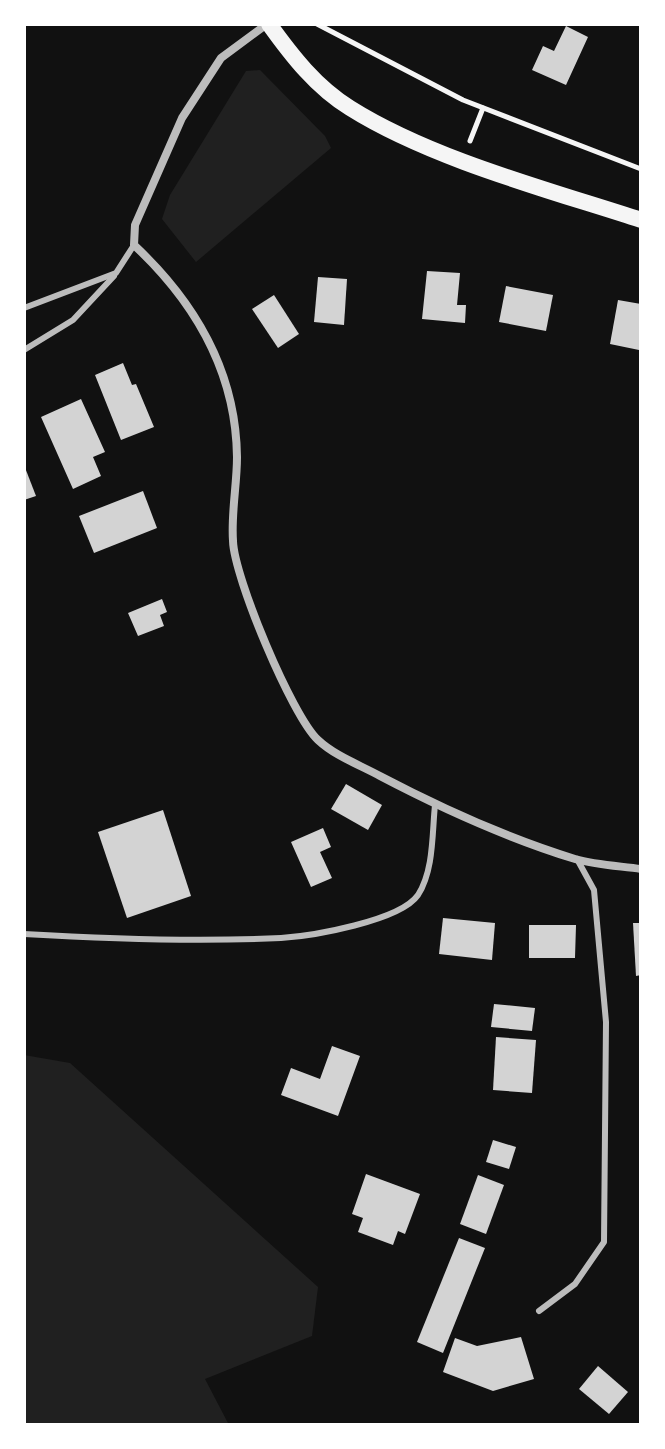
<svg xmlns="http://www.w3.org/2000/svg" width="665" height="1449" viewBox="0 0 665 1449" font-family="'Alegreya Sans',sans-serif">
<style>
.green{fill:#202020}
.building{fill:#d3d3d3}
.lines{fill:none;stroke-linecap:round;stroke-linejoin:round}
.path{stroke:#f5f5f5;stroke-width:5}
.service{stroke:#bcbcbc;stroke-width:6}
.minor{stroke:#bcbcbc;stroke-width:8}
.secondary{stroke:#f5f5f5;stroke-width:16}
</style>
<rect width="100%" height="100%" fill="#111"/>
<g class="green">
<polygon points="260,70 325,136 331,148 196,262 162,219 170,195 246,71"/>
<polygon points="24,1055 70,1063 318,1287 312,1336 205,1379 229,1425 24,1425"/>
</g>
<g class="building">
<polygon points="566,26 588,37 566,85 532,70 543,46 554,51"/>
<polygon points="427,271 460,273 457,305 466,305 465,323 422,319"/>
<polygon points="318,277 347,279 344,325 314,322"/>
<polygon points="506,286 553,295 546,331 499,322"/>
<polygon points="274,295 299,334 278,348 252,309"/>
<polygon points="618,300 641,304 639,350 610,344"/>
<polygon points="123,363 132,385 136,384 154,427 121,440 95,375"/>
<polygon points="81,399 105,452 93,457 101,476 73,489 41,417"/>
<polygon points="24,465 36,496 24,500"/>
<polygon points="143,491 157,528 94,553 79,516"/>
<polygon points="162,599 167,612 160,615 164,626 138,636 128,613"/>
<polygon points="346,784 382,805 368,830 331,809"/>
<polygon points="163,810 191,896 127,918 98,832"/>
<polygon points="323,828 331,847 320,852 332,878 311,887 291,842"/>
<polygon points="443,918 495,923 492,960 439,954"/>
<polygon points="633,923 641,923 641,975 636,976"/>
<polygon points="529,925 576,925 575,958 529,958"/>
<polygon points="494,1004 535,1008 532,1031 491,1027"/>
<polygon points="496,1037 536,1040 532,1093 493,1090"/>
<polygon points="332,1046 360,1056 338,1116 281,1095 291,1068 320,1079"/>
<polygon points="493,1140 516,1147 509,1169 486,1162"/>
<polygon points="366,1174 420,1194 405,1234 398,1231 393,1245 358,1232 363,1218 352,1214"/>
<polygon points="478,1175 504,1185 486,1234 460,1224"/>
<polygon points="459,1238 485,1248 443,1353 417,1342"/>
<polygon points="521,1337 534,1379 493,1391 443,1372 455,1338 477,1346"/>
<polygon points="598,1366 628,1392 609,1414 579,1389"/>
</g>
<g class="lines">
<g class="path">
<polyline points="317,24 463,100 641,169"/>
<polyline points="470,141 483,108"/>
</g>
<g class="service">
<polyline points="24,308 116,273 134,245"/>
<polyline points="24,350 73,320 114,276"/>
<path d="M24 934C109 939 196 942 281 938 312 936 400 921 418 895 434 870 432 833 435 805"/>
<polyline points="539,1311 575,1284 604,1242 606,1022 594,890 577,859"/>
</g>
<path class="minor" d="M267 24 221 58 182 118 135 225 134 245C195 302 236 371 237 457 237 485 231 513 233 541 234 577 292 716 318 740 335 756 360 765 380 776 441 808 510 839 575 859 596 865 620 866 641 869"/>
<path class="secondary" d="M269 24C292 56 316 87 350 108 431 159 549 190 641 220"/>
</g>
<rect width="665" height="1449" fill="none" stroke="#ffffff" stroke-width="52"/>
</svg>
